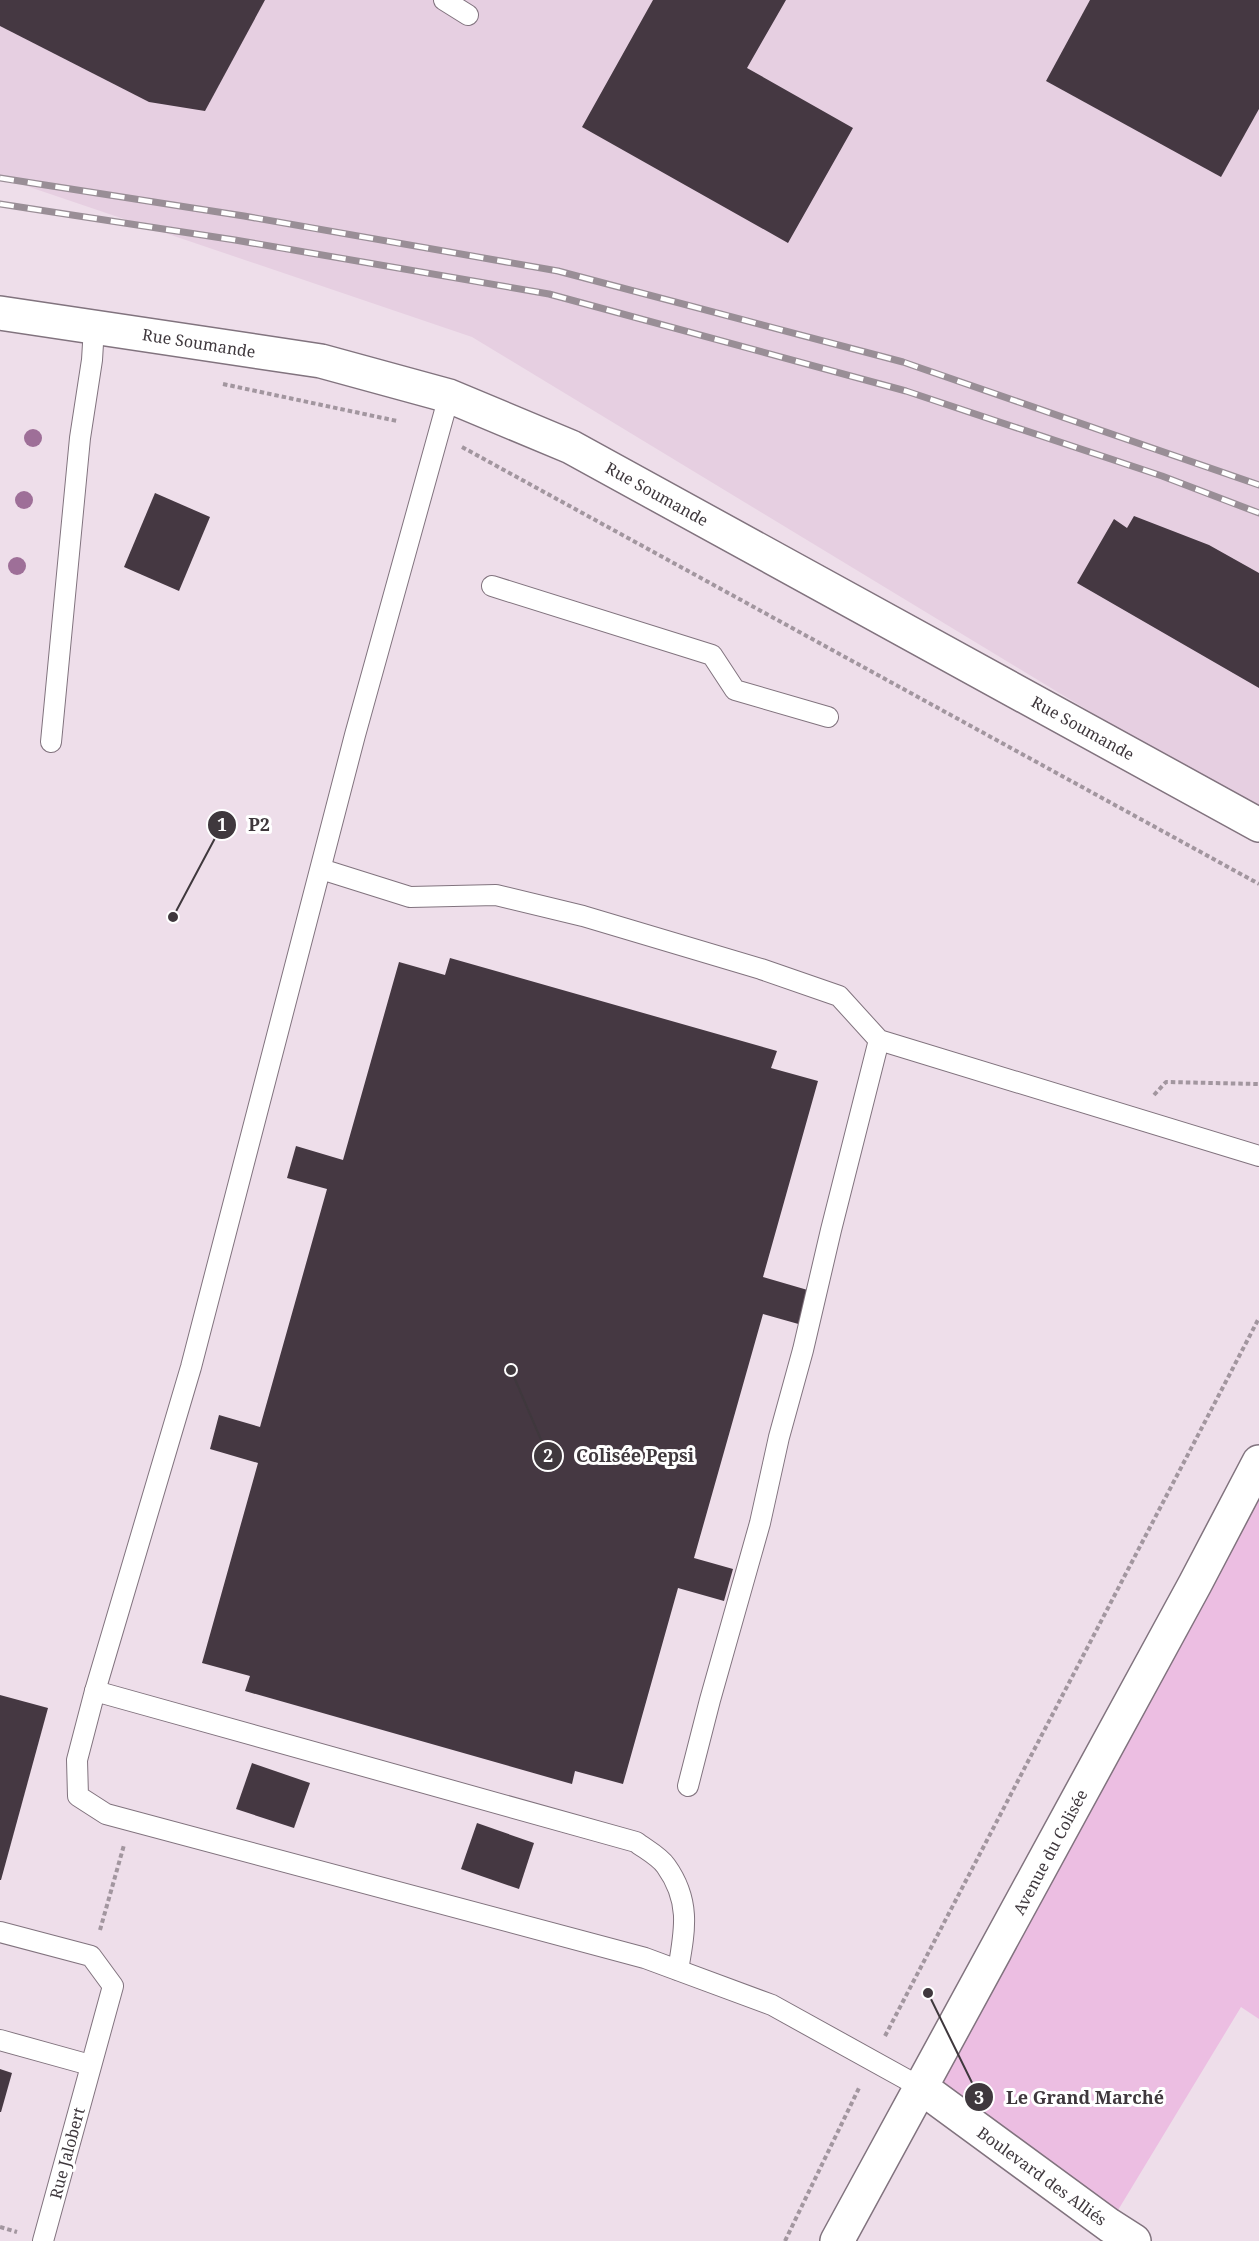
<svg xmlns="http://www.w3.org/2000/svg" width="1259" height="2241" viewBox="0 0 1259 2241" font-family="'Noto Serif',serif">
<style>
.built{fill:#e6cfe1}
.green{fill:#ecbee2}
.building{fill:#453842}
.lines{fill:none;stroke-linecap:round;stroke-linejoin:round}
.service-casing{stroke:#81737e;stroke-width:22}
.tertiary-casing{stroke:#81737e;stroke-width:36}
.path{stroke:#a2969f;stroke-width:4;stroke-dasharray:4.5 3;stroke-linecap:butt}
.service{stroke:#fff;stroke-width:20}
.tertiary{stroke:#fff;stroke-width:33}
.rail-casing{stroke:#998e96;stroke-width:7}
.rail{stroke:#fff;stroke-width:4.5;stroke-dasharray:14;stroke-linecap:butt}
.tree{fill:#9e6f98}
.labels{text-anchor:middle;stroke-width:6;stroke-linejoin:round;paint-order:stroke}
.street-label{font-size:16px;fill:#3f383d;stroke:#fff}
.leader{fill:none;stroke:#3f383d;stroke-width:2}
.callout-dot{fill:#3f383d;stroke:#fff;stroke-width:2}
.mark-label{font-size:18px;text-anchor:middle;font-weight:bold;fill:#fff}
.callout-label{font-size:18px;text-anchor:middle;font-weight:bold;fill:#3f383d;stroke:#fff;stroke-width:6;stroke-linejoin:round;paint-order:stroke}
</style>
<rect width="100%" height="100%" fill="#eedeea"/>
<polygon class="built" points="0,0 1259,0 1259,814 472,337 0,177"/>
<polygon class="green" points="1259,1445 1259,2019 1241,2007 1109,2225 922,2088"/>
<g class="building">
<polygon points="0,0 265,0 205,111 149,102 0,26"/>
<polygon points="653,0 786,0 747,68 853,128 788,243 582,127"/>
<polygon points="1090,0 1259,0 1259,109 1221,177 1046,81"/>
<polygon points="155,493 210,517 179,591 124,567"/>
<polygon points="1134,516 1209,545 1259,573 1259,688 1077,583 1114,519 1127,528"/>
<polygon points="450,958 777,1051 771,1068 818,1081 763,1277 811,1291 802,1325 763,1314 694,1558 733,1569 724,1601 678,1588 623,1784 575,1771 572,1784 245,1691 250,1676 202,1663 258,1463 210,1449 219,1415 260,1427 327,1189 287,1178 296,1146 343,1160 399,962 445,975"/>
<polygon points="0,1695 48,1708 1,1880 0,1880"/>
<polygon points="252,1763 310,1783 294,1828 236,1809"/>
<polygon points="477,1823 534,1843 519,1889 461,1869"/>
<polygon points="0,2069 12,2073 1,2112 0,2112"/>
</g>
<g class="lines">
<g class="service-casing">
<g id="service">
<polyline points="444,0 468,15"/>
<polyline points="449,396 355,735 191,1367 95,1691 77,1760 78,1796 106,1814 645,1958 772,2005 922,2088"/>
<polyline points="492,586 712,655 735,690 828,717"/>
<polyline points="51,742 80,438 92,360 94,327"/>
<polyline points="321,869 410,897 496,895 583,916 761,969 839,996 879,1040 1259,1156"/>
<path d="M95 1691 636 1842C645 1849 659 1856 666 1866 691 1901 685 1930 678 1970"/>
<polyline points="688,1786 710,1700 760,1523 779,1437 803,1350 831,1230 879,1040"/>
<polyline points="0,1932 91,1956 113,1986 43,2241"/>
<polyline points="0,2040 90,2065"/>
</g>
</g>
<g class="tertiary-casing">
<g id="tertiary">
<polyline points="0,313 321,361 449,396 571,447 1259,825"/>
<polyline points="922,2088 1109,2225 1134,2241"/>
<polyline points="837,2241 1195,1584 1259,1462"/>
</g>
</g>
<g class="path">
<polyline points="223,384 397,421"/>
<polyline points="462,447 1259,884"/>
<polyline points="1154,1095 1166,1082 1259,1084"/>
<polyline points="100,1930 124,1845"/>
<polyline points="885,2036 1259,1318"/>
<polyline points="0,2227 17,2232"/>
<polyline points="785,2241 860,2086"/>
</g>
<use href="#service" class="service"/>
<use href="#tertiary" class="tertiary"/>
<g class="rail-casing">
<g id="rail">
<polyline points="0,178 244,216 558,271 903,362 1259,485"/>
<polyline points="0,204 235,240 549,294 906,391 1162,476 1259,513"/>
</g>
</g>
<use href="#rail" class="rail"/>
</g>
<g class="tree">
<circle cx="33" cy="438" r="9"/>
<circle cx="24" cy="500" r="9"/>
<circle cx="17" cy="566" r="9"/>
</g>
<g class="labels">
<g class="street-label">
<text transform="translate(199 343) rotate(9)" y="6">Rue Soumande</text>
<text transform="translate(657 494) rotate(29)" y="6">Rue Soumande</text>
<text transform="translate(1083 728) rotate(29)" y="6">Rue Soumande</text>
<text transform="translate(1050 1852) rotate(-62)" y="6">Avenue du Colisée</text>
<text transform="translate(67 2153) rotate(-75)" y="6">Rue Jalobert</text>
<text transform="translate(1042 2176) rotate(36)" y="6">Boulevard des Alliés</text>
</g>
</g>
<path class="leader" d="M173 917L222 825M511 1370L548 1456M928 1993L979 2097"/>
<g class="callout-dot">
<circle cx="173" cy="917" r="6"/>
<circle cx="511" cy="1370" r="6"/>
<circle cx="928" cy="1993" r="6"/>
<circle cx="222" cy="825" r="15"/>
<circle cx="548" cy="1456" r="15"/>
<circle cx="979" cy="2097" r="15"/>
</g>
<g class="mark-label">
<text x="222" y="831">1</text>
<text x="548" y="1462">2</text>
<text x="979" y="2104">3</text>
</g>
<g class="callout-label">
<text x="259" y="831">P2</text>
<text x="635" y="1462">Colisée Pepsi</text>
<text x="1085" y="2104">Le Grand Marché</text>
</g>
</svg>
